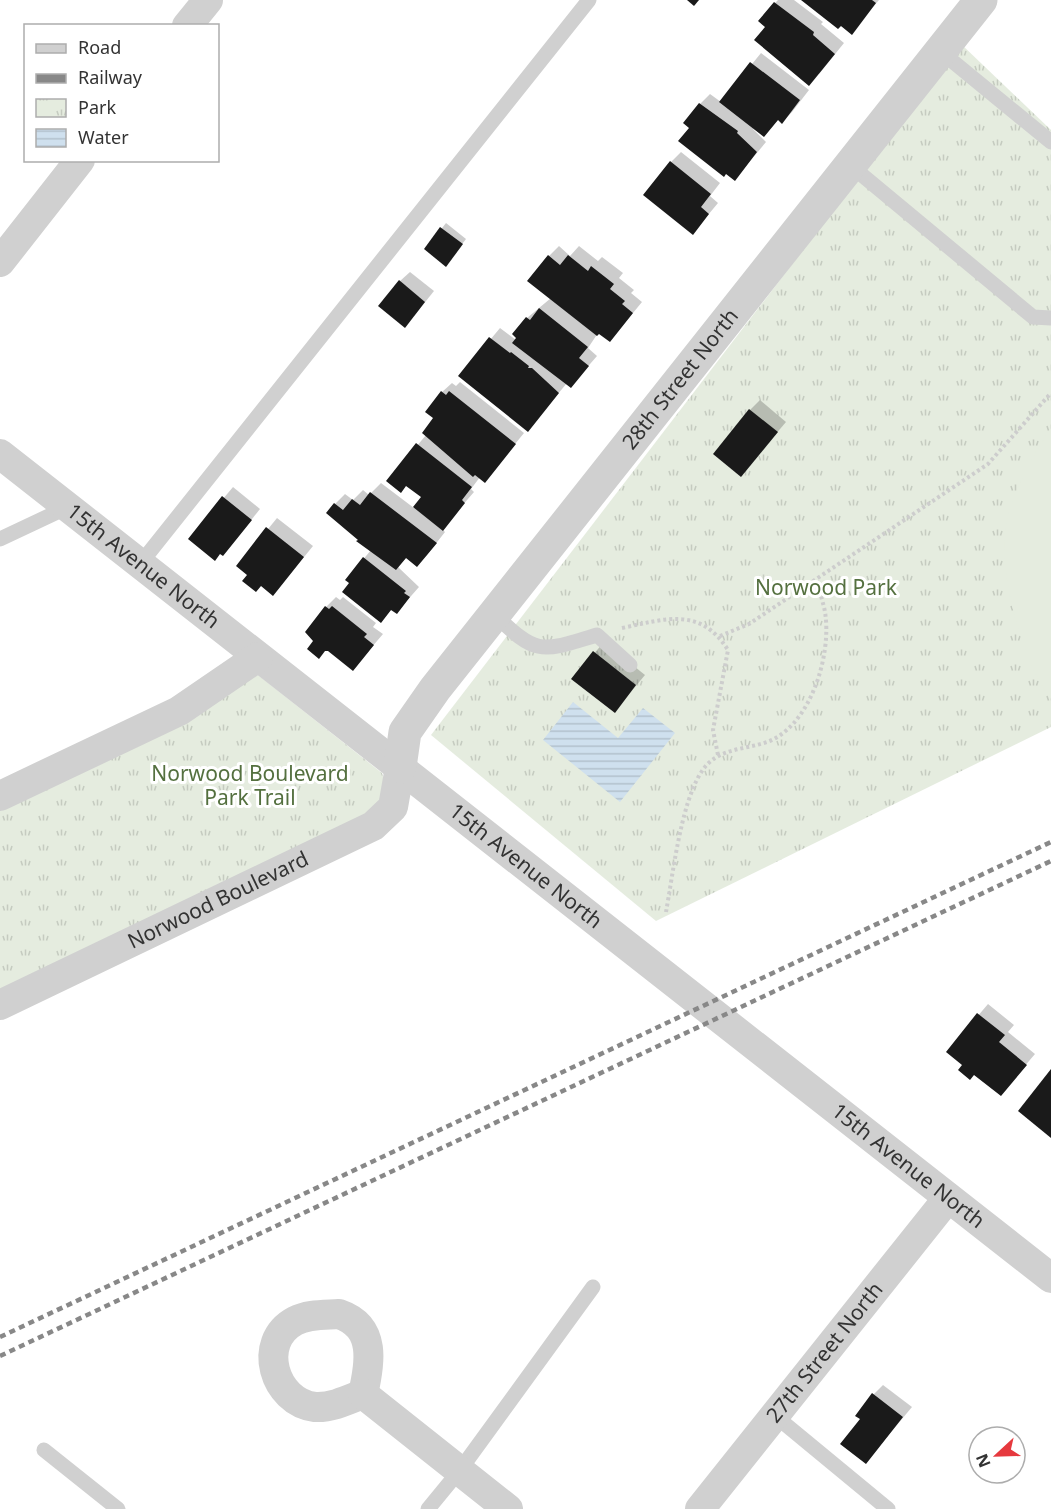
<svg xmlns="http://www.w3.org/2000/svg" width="1051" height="1509" viewBox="0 0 1051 1509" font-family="'Noto Sans',sans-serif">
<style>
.park{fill:url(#park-tufts)}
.garden{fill:#e5ecdf}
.water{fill:url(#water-rules)}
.shadow{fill:#0003}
.building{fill:#1a1a1a}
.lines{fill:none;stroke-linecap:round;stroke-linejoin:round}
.path{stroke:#cdcdcd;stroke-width:4;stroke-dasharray:3 3;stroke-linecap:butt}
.service{stroke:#d0d0d0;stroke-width:15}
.minor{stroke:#d0d0d0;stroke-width:30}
.tertiary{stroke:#d0d0d0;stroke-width:33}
.rail{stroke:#888;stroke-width:4.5;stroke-dasharray:6 4.5;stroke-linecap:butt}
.labels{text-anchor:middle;stroke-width:6;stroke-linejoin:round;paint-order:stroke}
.street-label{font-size:21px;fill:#333;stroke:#fff}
.park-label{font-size:21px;fill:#54703f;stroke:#fff}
</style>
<defs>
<pattern id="park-tufts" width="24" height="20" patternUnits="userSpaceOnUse" patternTransform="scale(1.5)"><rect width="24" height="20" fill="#e5ecdf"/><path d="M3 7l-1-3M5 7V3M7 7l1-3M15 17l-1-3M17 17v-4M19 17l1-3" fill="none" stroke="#c5cbc0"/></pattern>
<pattern id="water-rules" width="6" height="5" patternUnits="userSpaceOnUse" patternTransform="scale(1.5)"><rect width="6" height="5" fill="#cfe0ee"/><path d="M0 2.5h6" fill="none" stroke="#b2c1cd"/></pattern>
</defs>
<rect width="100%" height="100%" fill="#fff"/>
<g class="park">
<polygon points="961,44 1051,130 1051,727 656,921 431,735"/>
<polygon points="258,675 382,773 393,807 0,1005 0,808"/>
</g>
<path class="garden" d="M1051 428V699C1022 663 995 564 1007 519 1016 486 1032 456 1051 428Z"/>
<polygon class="water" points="573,702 618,738 643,708 675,733 620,802 543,740"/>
<g class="shadow">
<polygon points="778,0 794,0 823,22 821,24 844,43 819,74 775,3"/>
<polygon points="804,0 879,0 851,33"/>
<polygon points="761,53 809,90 792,112 782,122 779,119 764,135 754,127 753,129 766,142 735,179 691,127 700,104 710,94 721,102"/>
<polygon points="681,152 720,183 710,196 718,203 693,233 671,162"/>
<polygon points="446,223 466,239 450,260 426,249"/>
<polygon points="559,246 570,256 579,246 598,261 602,257 623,273 619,278 634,290 631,293 642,302 619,330 599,332 596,336 588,348 597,356 571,386 567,383 528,430 460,376 500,328 516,340 518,338 514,334 527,318 551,298 549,256"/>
<polygon points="410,272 434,291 414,316 400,281"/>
<polygon points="460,382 524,433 485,481 480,477 471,489 474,492 442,529 445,532 427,555 417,565 407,557 398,567 419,587 397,612 392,609 381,621 347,579 371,550 360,539 335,504 345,494 353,500 363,490 369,495 381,483 414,508 423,497 407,484 388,481 426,435 435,418 442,392 452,383 456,386"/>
<polygon points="760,400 786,422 741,475 750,410"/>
<polygon points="233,487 260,509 232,544 190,538"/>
<polygon points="277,518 313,546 282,584 261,585 238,566"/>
<polygon points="336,597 340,600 343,597 376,623 373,627 383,634 353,669 315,641 326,607"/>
<polygon points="604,642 645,675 615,711 573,678"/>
<polygon points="988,1004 1014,1025 1008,1032 1035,1054 1001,1094 948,1051"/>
<polygon points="883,1385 912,1407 866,1462 862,1419 874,1394"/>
</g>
<g class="building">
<polygon points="687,0 699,0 694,6"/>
<polygon points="801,0 872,0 876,3 852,35 841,26 838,29"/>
<polygon points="774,2 814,32 813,35 835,54 809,86 754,40 765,27 758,21"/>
<polygon points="750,62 800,100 782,124 778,120 764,137 719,102"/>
<polygon points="699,103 738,131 737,133 757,152 735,181 726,174 724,177 678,141 689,128 683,123"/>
<polygon points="670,161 711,194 701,207 709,214 693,235 643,195"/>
<polygon points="440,227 463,244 446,267 424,249"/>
<polygon points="548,255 560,265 568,255 588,271 591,266 614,284 610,289 625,301 622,304 633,313 610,342 599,334 597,336 527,281"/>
<polygon points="399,280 425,302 405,328 378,306"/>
<polygon points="539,308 588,347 579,358 589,366 571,388 512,343 516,338 512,334 526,317 530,320"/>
<polygon points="489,337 510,353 511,352 529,366 528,368 532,368 559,393 528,432 458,376"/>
<polygon points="441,391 446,395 449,391 516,444 485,483 475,475 473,477 422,433 433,418 425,412"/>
<polygon points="749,409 778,432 741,477 713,454"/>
<polygon points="416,443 472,487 462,500 465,503 443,531 413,507 421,497 406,486 401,493 386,481"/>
<polygon points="370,492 437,543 417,567 406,558 396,570 356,541 358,540 326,513 334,503 343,510 352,499 360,505"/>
<polygon points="222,496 252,520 223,556 220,554 215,561 188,539"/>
<polygon points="266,527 304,557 273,596 261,586 256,592 242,581 247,575 236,566"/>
<polygon points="363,557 406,591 404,593 410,597 397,614 391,610 381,623 342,592 349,583 345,580"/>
<polygon points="325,606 329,609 332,606 367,634 364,637 374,645 353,671 328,651 325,651 319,659 307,649 313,641 305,632"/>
<polygon points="593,651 636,685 615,713 571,679"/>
<polygon points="977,1013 1005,1035 999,1042 1027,1065 1001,1096 974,1075 970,1080 958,1070 962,1065 946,1052"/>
<polygon points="1051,1069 1051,1138 1018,1111"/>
<polygon points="872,1393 903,1417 866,1464 840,1444 860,1419 855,1416"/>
</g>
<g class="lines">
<g class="path">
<path d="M622 628C665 619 700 606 728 650L713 730 718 755"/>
<polyline points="720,636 749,624 988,464 1051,393"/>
<path d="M666 912C673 874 681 802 702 771 717 748 744 750 767 742 811 726 832 654 825 612 823 601 819 591 817 581"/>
</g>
<g class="service">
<polyline points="940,51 1051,142"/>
<polyline points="850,165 1033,317 1051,318"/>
<polyline points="0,539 68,507"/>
<polyline points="140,564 589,0"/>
<path d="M494 614C537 656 541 652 597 635L630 665"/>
<polyline points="773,1418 785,1424 888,1509"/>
<polyline points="44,1450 118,1509"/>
<polyline points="428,1509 460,1470 593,1287"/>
</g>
<g class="minor">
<polyline points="187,26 208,0"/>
<polyline points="0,262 80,160"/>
<path id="s1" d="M0 454 1051 1278"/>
<polyline points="0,796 179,711 258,657"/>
<path id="s2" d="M0 1005 373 826 393 807 400 767"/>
<path d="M339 1314C377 1327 370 1364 363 1394 348 1400 331 1408 315 1407 274 1402 256 1342 295 1321 308 1314 324 1315 339 1314Z"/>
<polyline points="363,1394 508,1509"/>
<path id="s3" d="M700 1509 948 1198"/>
</g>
<path class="tertiary" id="s4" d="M400 767 405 732 435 689 981 0"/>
<g class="rail">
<polyline points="0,1337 1051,842"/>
<polyline points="0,1356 1051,861"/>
</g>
</g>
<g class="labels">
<g class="street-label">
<text dy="7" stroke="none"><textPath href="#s4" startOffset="483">28th Street North</textPath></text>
<text dy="7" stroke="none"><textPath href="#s1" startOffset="182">15th Avenue North</textPath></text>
<text dy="7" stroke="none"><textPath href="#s1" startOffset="668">15th Avenue North</textPath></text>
<text dy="7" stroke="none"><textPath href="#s2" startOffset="242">Norwood Boulevard</textPath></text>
<text dy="7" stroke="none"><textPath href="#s1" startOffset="1154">15th Avenue North</textPath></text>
<text dy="7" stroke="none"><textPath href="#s3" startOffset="200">27th Street North</textPath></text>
</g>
<g class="park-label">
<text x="826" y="595">Norwood Park</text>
<text x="250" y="781">Norwood Boulevard<tspan x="250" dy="24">Park Trail</tspan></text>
</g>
</g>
<rect x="24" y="24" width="195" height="138" fill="#ffffff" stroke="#adadad" stroke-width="1.5"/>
<rect x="36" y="44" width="30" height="9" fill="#d0d0d0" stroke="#adadad" stroke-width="1.5"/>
<text x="78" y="54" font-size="18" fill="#333333">Road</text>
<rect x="36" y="74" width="30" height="9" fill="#888888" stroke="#adadad" stroke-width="1.5"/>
<text x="78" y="84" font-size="18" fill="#333333">Railway</text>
<rect x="36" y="99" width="30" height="18" fill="url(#park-tufts)" stroke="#adadad" stroke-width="1.5"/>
<text x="78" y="114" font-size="18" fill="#333333">Park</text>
<rect x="36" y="129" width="30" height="18" fill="url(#water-rules)" stroke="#adadad" stroke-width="1.5"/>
<text x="78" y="144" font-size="18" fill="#333333">Water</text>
<g transform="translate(997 1455) rotate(248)"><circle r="28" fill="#ffffff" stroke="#adadad" stroke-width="1.5"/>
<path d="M0-4.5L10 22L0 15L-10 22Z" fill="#e6393e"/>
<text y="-9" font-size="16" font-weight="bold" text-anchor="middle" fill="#333333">N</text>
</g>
</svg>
